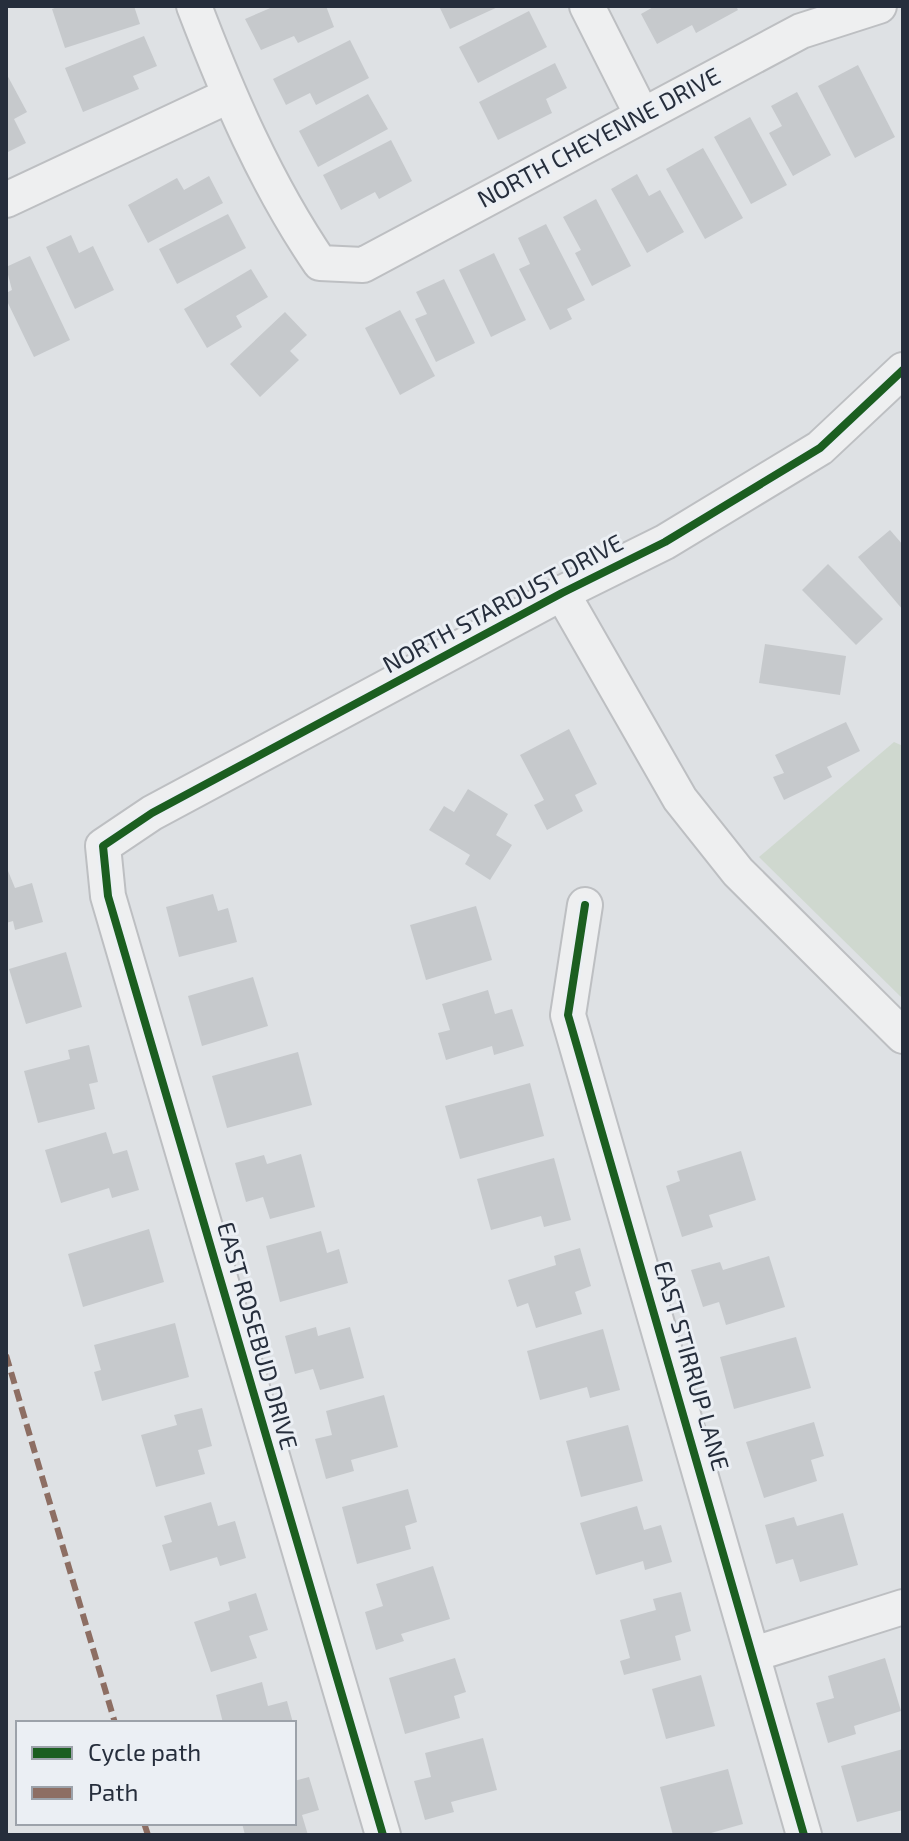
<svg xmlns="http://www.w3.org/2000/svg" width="909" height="1841" viewBox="0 0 909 1841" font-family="'Exo 2',sans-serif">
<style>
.green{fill:#cfd8cf}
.building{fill:#c6c9cc}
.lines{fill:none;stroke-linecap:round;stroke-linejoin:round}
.street-casing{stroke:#bdbfc2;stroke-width:38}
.street{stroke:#eeeff0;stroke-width:34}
.quiet{stroke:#8d6e63;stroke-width:6;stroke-dasharray:12 6;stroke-linecap:butt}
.cycleway-casing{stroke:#ebeff4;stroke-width:13}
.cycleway{stroke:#1b5e20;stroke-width:8}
.labels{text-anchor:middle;stroke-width:6;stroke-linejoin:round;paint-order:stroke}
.street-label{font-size:24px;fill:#262e3c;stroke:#ebeff4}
</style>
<rect width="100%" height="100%" fill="#dee1e4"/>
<polygon class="green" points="894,742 903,746 903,999 759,857"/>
<g class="building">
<polygon points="60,6 134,6 140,24 65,48 52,9"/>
<polygon points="275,6 326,6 334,27 298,43 294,36 261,50 245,19"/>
<polygon points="439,6 500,6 450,29"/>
<polygon points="655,6 736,6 738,10 696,33 692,25 657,44 641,14"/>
<polygon points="529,11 547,47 478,83 459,47"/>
<polygon points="144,36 157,66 133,76 139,89 83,112 65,68"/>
<polygon points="350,40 369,78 316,105 310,93 286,105 273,79"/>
<polygon points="555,63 567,88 546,99 552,113 498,140 479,102"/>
<polygon points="858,65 895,137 855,158 818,86"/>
<polygon points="6,73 27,112 14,119 26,143 6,153"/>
<polygon points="797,92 831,155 793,176 769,133 782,126 771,106"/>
<polygon points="368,94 388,129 318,167 299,131"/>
<polygon points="750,117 787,185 751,204 714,137"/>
<polygon points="391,140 412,181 379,199 375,192 341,210 323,175"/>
<polygon points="703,148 743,218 705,239 666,169"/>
<polygon points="637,174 649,196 660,190 684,232 647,253 611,189"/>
<polygon points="209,176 223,203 148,243 128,205 177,178 184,190"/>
<polygon points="596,199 631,266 592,286 575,253 581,250 563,217"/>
<polygon points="228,214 246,248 177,284 159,249"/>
<polygon points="546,224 585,300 567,309 572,319 550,330 519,269 530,264 518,238"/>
<polygon points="71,235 79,253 93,246 114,290 75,309 46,247"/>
<polygon points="494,253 526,320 491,337 459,270"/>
<polygon points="30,256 70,340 34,357 6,299 6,293 12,290 6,267"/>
<polygon points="251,269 268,297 236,316 242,327 207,348 184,309"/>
<polygon points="444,279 475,343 436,362 415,319 427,314 416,292"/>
<polygon points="400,310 435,376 400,395 365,328"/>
<polygon points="285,312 307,335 290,351 299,360 260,397 230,364"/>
<polygon points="890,530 903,545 903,610 858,557"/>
<polygon points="828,564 883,619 856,645 802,590"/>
<polygon points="765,644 846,656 840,695 759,683"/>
<polygon points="846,722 860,751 827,767 832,777 784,800 773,777 784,773 775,755"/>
<polygon points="569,729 597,784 575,795 583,811 547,830 534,805 544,800 520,755"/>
<polygon points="468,789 508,814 496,835 512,845 490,880 465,864 470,855 429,830 444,806 454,812"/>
<polygon points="6,866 15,888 32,883 43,922 15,930 13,921 6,923"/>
<polygon points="213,894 218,911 228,908 237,942 179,957 166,907"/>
<polygon points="476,906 492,960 426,980 410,925"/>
<polygon points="66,952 82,1007 26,1024 9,969"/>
<polygon points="253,977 268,1026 202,1046 188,996"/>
<polygon points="488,990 495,1014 512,1009 524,1046 494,1055 492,1046 446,1060 438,1033 450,1030 442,1004"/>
<polygon points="89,1045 98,1082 89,1084 95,1109 38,1123 24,1071 70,1059 68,1050"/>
<polygon points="298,1052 312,1105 227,1128 212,1076"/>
<polygon points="530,1083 544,1136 460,1159 445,1106"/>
<polygon points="106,1132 113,1154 127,1150 139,1190 112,1198 109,1188 61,1203 45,1150"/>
<polygon points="741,1151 756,1200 709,1215 713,1227 682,1237 666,1186 680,1181 677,1171"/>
<polygon points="301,1154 315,1207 270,1219 263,1197 246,1202 235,1163 264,1155 267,1164"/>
<polygon points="554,1158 571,1220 544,1227 541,1216 491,1230 477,1179"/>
<polygon points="149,1229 164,1282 83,1307 68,1254"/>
<polygon points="321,1231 327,1253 339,1249 348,1283 280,1302 266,1246"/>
<polygon points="580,1248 591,1286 575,1292 582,1314 536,1328 528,1303 517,1307 508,1280 556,1265 554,1256"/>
<polygon points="769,1256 785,1307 726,1325 719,1302 703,1307 691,1270 720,1262 723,1270"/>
<polygon points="175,1323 189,1377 102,1401 94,1372 101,1370 94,1345"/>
<polygon points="316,1327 318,1336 350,1327 364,1378 320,1390 313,1369 295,1374 285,1336"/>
<polygon points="603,1329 620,1390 590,1398 587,1387 540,1400 527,1351"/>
<polygon points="796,1337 811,1388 734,1409 720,1357"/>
<polygon points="384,1395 398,1447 351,1460 354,1471 326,1479 315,1439 332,1435 326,1411"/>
<polygon points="202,1408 212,1446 198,1450 205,1474 156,1487 141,1435 177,1425 174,1415"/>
<polygon points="814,1422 824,1456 811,1460 817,1481 764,1498 746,1442"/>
<polygon points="628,1425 643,1481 581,1497 566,1441"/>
<polygon points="408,1489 417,1522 405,1526 411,1549 357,1564 342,1507"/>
<polygon points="211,1502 218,1526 235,1521 246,1558 220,1566 217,1557 170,1571 162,1545 172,1542 164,1516"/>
<polygon points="637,1506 644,1530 661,1525 672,1562 645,1570 643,1561 596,1575 580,1523"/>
<polygon points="843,1513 858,1565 800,1582 793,1559 776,1564 765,1525 794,1517 797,1526"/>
<polygon points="433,1566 450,1619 401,1634 404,1641 376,1650 365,1612 383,1606 376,1584"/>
<polygon points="681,1592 691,1631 675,1636 681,1660 624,1675 620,1661 630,1658 620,1620 656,1610 653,1599"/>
<polygon points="256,1593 268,1630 249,1636 257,1658 211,1672 194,1622 230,1610 228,1602"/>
<polygon points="455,1658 466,1692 454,1696 460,1718 405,1734 389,1678"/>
<polygon points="885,1658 901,1711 854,1726 856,1734 828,1743 816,1703 834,1698 828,1676"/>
<polygon points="701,1675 715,1726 666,1739 652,1689"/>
<polygon points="262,1682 268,1706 287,1701 293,1723 223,1723 216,1695"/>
<polygon points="483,1738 497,1790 451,1802 454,1812 425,1820 414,1781 431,1777 425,1753"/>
<polygon points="903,1749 903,1810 857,1822 841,1766"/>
<polygon points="728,1769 743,1824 704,1835 673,1835 660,1787"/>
<polygon points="309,1777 319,1810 302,1815 308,1835 245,1835 242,1823 294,1823 294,1781"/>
</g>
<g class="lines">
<g class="street-casing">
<g id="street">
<path d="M194 6C228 95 266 184 320 263L363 265 801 31 879 6"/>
<polyline points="587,6 642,115"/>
<polyline points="6,200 228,96"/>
<polyline points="562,593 680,799 738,872 903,1036"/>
<polyline points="585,905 568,1015 804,1835"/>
<polyline points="754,1654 903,1607"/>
<polyline points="383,1835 108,896 103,846 152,813 562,593 665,542 820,448 903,370"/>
</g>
</g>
<use href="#street" class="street"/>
<g class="quiet">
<polyline points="6,1355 115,1723"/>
<polyline points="144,1823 148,1835"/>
</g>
<g class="cycleway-casing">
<g id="cycleway">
<polyline points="585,905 568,1015 804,1835"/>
<polyline points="383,1835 108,896 103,846 152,813 562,593 665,542 820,448 903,370"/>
</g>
</g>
<use href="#cycleway" class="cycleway"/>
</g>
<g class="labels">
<g class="street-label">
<text transform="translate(599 138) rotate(-28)" y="8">NORTH CHEYENNE DRIVE</text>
<text transform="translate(503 604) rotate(-28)" y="8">NORTH STARDUST DRIVE</text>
<text transform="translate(257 1336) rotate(74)" y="8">EAST ROSEBUD DRIVE</text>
<text transform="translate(691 1366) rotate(74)" y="8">EAST STIRRUP LANE</text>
</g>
</g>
<rect width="909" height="1841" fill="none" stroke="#262e3c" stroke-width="16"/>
<rect x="16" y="1721" width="280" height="104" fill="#ebeff4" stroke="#9ca2aa" stroke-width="2"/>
<rect x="32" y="1747" width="40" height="12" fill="#1b5e20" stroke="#9ca2aa" stroke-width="2"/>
<text x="88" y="1761" font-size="24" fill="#262e3c">Cycle path</text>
<rect x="32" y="1787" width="40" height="12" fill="#8d6e63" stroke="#9ca2aa" stroke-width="2"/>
<text x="88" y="1801" font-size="24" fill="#262e3c">Path</text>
</svg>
